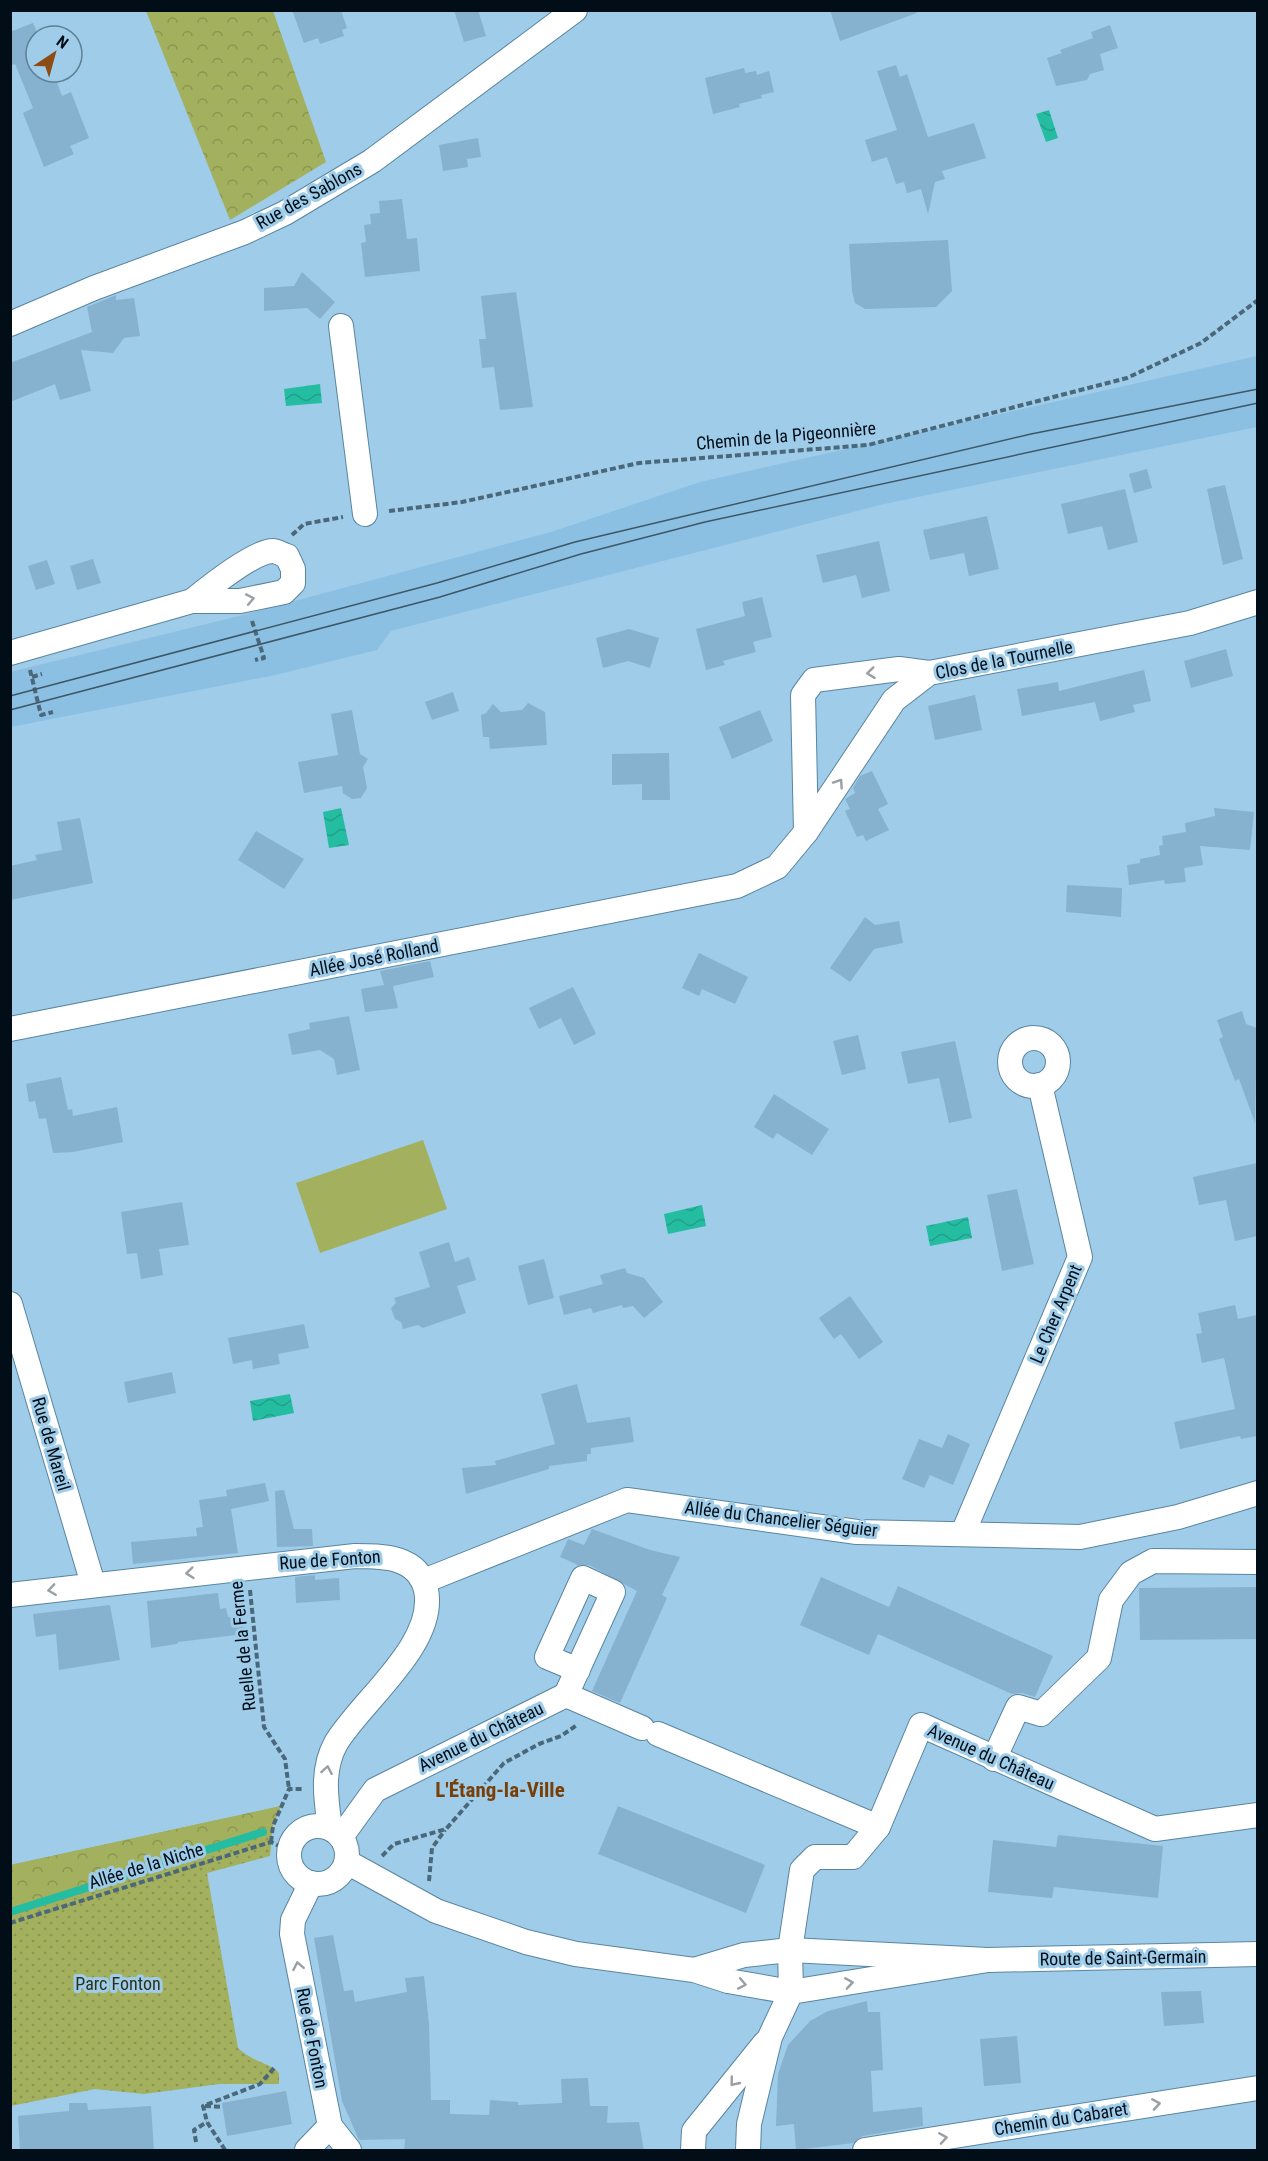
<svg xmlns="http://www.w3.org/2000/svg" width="1268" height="2161" viewBox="0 0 1268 2161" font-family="'Roboto Condensed',sans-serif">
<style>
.built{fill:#8cc0e2}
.grass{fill:url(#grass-dots)}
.forest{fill:url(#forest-crowns)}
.garden{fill:#a3b05d}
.water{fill:url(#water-waves)}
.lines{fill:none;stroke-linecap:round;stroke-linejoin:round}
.stream{stroke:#25bda1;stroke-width:8}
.building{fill:#86b2cf}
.minor-casing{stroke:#5a85a0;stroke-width:26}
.path{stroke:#4b687b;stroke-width:4;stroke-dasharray:6 3;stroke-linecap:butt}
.minor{stroke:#fff;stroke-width:24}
.tram{stroke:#3d5768;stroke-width:1.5}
.oneway{stroke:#999fa3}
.labels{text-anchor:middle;stroke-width:6;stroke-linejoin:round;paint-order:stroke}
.street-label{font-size:18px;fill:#010e18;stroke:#9ecce9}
.park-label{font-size:18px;fill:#2d311b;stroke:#9ecce9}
.quarter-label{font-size:21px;font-weight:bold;fill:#783f08;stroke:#9ecce9}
</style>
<defs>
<pattern id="grass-dots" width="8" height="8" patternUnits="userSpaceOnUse" patternTransform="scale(1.5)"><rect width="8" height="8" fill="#a3b05d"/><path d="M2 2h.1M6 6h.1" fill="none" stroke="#8b9650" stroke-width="1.8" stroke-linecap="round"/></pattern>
<pattern id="forest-crowns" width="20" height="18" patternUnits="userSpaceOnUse" patternTransform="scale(1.5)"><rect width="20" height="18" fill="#a3b05d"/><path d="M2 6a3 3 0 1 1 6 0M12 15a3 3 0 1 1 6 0" fill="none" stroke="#8b9650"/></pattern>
<pattern id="water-waves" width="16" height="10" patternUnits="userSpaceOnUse" patternTransform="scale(1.5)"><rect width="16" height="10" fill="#25bda1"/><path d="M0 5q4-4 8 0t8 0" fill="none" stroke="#1fa18a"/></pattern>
</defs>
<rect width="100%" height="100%" fill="#9ecce9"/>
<polygon class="built" points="1257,356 1257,427 884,504 391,631 377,650 275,675 11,727 10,672 243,615 551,532 700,482"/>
<path class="grass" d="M281 1806 273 1826 270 1856 207 1873 238 2048C252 2062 271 2063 279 2073V2084H219L144 2094 95 2089 11 2106 10 1865Z"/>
<g class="forest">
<polygon points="146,11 273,11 326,162 230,220"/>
<polygon points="281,1806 273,1826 11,1908 11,1865"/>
</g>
<polygon class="garden" points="423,1140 447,1209 320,1253 296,1183"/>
<g class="water">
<polygon points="1049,110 1058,138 1046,142 1036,114"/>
<polygon points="320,384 322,403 286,406 284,389"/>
<polygon points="341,808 349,845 329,848 323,812"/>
<polygon points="702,1205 706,1226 668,1234 664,1214"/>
<polygon points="968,1217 972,1238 930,1246 926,1226"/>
<polygon points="290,1394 294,1413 253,1421 250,1401"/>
</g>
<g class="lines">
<polyline class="stream" points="10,1912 263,1832"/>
</g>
<g class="building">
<polygon points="292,10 341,10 347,28 342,30 344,36 320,44 318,38 304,43"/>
<polygon points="454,10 478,10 486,36 464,42"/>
<polygon points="830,10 917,10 917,13 840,41"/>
<polygon points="33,23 39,36 36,36 36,72 53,72 62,96 71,92 89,138 70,146 74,154 44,167 23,113 33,108 15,64 10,66 10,32"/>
<polygon points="1110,25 1118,48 1100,54 1104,70 1090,74 1087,80 1056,86 1047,58 1062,53 1060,50 1093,38 1091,32"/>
<polygon points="896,65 900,77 907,74 928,137 974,123 986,158 942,171 945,179 935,182 928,214 921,189 907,193 904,182 896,184 887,157 872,162 865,140 897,130 877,71"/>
<polygon points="744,68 745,73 756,71 757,75 769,71 774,92 761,95 762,98 739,104 740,107 713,114 705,78"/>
<polygon points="478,138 481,157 467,159 468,167 443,171 439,145"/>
<polygon points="402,199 407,239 417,238 420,271 365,277 361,243 366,242 364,225 371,224 370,214 380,213 379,201"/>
<polygon points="948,240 952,291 936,307 865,309 855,303 852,291 849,244"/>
<polygon points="302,272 335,302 320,319 307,308 264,311 264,288 294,286"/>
<polygon points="516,292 533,407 500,410 494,367 482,368 479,339 486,339 481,296"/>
<polygon points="116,295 116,300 134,298 140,336 124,338 113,353 81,350 91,391 60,400 55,384 10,402 10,363 92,332 87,307"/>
<polygon points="1147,469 1152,488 1134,493 1129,474"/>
<polygon points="1225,485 1243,559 1223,565 1207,489"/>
<polygon points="1125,489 1138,542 1108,550 1102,526 1068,534 1061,504"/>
<polygon points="987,516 999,569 969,576 964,553 930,560 923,530"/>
<polygon points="879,541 890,591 862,598 856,575 823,583 816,555"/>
<polygon points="93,559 101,583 77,590 70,566"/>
<polygon points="47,560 55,584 36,590 28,566"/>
<polygon points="762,597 772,637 753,642 756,652 723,661 725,665 706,670 696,629 745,616 742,602"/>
<polygon points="629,629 659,638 650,668 628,661 603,668 596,638"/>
<polygon points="1226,649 1233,676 1191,688 1184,661"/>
<polygon points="1144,670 1151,701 1133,705 1135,712 1100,721 1095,702 1022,716 1017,689 1058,682 1059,691"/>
<polygon points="453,692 459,711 432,720 425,702"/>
<polygon points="975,695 982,730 935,740 928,706"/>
<polygon points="528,703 545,712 547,745 490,749 489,737 483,737 481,715 486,713 493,704 501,712 522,710"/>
<polygon points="352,710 360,754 368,759 363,767 367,788 361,798 352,799 343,793 342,786 304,793 298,762 338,755 331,714"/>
<polygon points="760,710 773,741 732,759 719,727"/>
<polygon points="669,753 670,800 642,800 642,784 612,785 612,754"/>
<polygon points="872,771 888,804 878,809 889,830 866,841 863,835 857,837 845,811 850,809 845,799 855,793 853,788 860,776"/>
<polygon points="1214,808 1254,812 1250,850 1200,846 1203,865 1184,868 1186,882 1165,884 1164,880 1129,885 1127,865 1140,863 1140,859 1160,855 1159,846 1163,845 1162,836 1186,832 1185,823 1215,816"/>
<polygon points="80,818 93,883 10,900 10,866 37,860 35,855 62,850 57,822"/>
<polygon points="256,831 304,859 284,889 238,860"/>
<polygon points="1067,885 1122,888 1121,917 1066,912"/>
<polygon points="865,917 875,925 899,921 903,943 874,949 850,982 830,968"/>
<polygon points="699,953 748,977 735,1004 702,989 699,996 682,988"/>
<polygon points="430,961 434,977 393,986 398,1008 365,1012 361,989 384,985 380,971"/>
<polygon points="573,987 596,1034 574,1045 561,1018 539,1029 529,1008"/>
<polygon points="1242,1011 1246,1024 1257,1028 1255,1123 1239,1079 1235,1081 1219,1039 1223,1037 1217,1020"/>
<polygon points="349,1016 360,1070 337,1075 334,1059 320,1050 292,1055 288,1034 310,1029 309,1023"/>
<polygon points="858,1035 866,1069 842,1075 833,1041"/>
<polygon points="955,1041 972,1118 949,1123 939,1078 908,1084 901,1052"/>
<polygon points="61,1077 68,1110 72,1109 73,1116 117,1107 123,1142 73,1152 53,1153 46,1118 39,1119 35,1101 29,1102 26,1084"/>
<polygon points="774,1094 829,1129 812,1155 777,1133 773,1139 754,1127"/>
<polygon points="1257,1163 1257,1236 1235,1241 1226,1200 1199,1205 1193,1177"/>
<polygon points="1017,1189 1034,1264 1002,1271 987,1195"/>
<polygon points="182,1202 189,1245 159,1249 163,1275 141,1279 137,1253 127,1254 121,1212"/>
<polygon points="449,1242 455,1262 469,1257 476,1280 457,1286 466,1313 423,1328 418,1325 403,1329 401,1322 395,1319 391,1308 396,1303 394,1298 430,1287 419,1252"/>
<polygon points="544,1259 554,1298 528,1305 518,1266"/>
<polygon points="625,1268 627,1273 644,1278 663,1302 644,1318 633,1306 623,1308 622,1305 593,1313 591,1308 564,1315 559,1296 603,1284 600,1275"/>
<polygon points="850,1296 883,1342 859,1359 841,1334 834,1339 819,1318"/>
<polygon points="1235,1305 1238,1319 1257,1315 1257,1436 1241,1439 1240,1436 1180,1449 1174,1422 1235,1409 1224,1358 1202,1363 1196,1334 1202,1333 1198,1313"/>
<polygon points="304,1324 309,1348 278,1354 280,1364 253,1369 252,1360 233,1364 228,1338"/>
<polygon points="172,1372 176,1393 128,1403 124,1382"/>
<polygon points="577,1384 587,1423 630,1417 634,1442 591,1448 591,1454 587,1454 587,1461 549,1466 549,1469 466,1494 462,1468 496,1465 495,1461 555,1444 541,1394"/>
<polygon points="948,1434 970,1444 953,1485 930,1475 924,1488 902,1479 919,1439 942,1448"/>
<polygon points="265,1483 269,1501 231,1509 238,1553 133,1564 131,1542 197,1536 196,1528 203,1527 199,1500 227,1496 226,1490"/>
<polygon points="284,1490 294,1529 312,1529 313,1546 277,1547 275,1491"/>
<polygon points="592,1529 650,1550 680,1557 662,1595 667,1598 620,1703 592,1691 637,1591 589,1565 578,1565 560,1557 568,1539 584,1545"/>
<polygon points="315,1575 315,1580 339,1578 340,1600 296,1603 295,1577"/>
<polygon points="821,1577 889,1607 898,1586 1053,1656 1035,1697 1022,1693 1012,1694 878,1634 869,1655 800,1625"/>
<polygon points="1257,1587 1257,1639 1140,1640 1139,1588"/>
<polygon points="218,1593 220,1609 226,1608 228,1617 243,1616 245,1634 178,1642 177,1644 151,1648 147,1601"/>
<polygon points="110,1605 120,1660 59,1670 56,1634 36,1637 33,1614"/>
<polygon points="618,1806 765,1865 746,1913 598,1854"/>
<polygon points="1058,1835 1163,1846 1158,1898 1054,1887 1052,1898 988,1892 993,1840 1056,1847"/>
<polygon points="333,1935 344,1991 353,1990 355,2002 407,1992 405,1978 424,1976 429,2024 431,2100 450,2100 450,2114 489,2115 490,2100 518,2102 518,2105 562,2103 561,2079 588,2078 590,2106 608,2106 607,2123 639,2122 644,2151 404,2151 405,2139 359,2140 342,2101 314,1938"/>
<polygon points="1201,1991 1204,2023 1164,2026 1161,1992"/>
<polygon points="867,2001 868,2012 880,2012 883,2070 871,2071 873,2112 922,2107 923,2126 863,2136 853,2143 796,2150 794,2124 776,2126 778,2074 788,2045 810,2021 828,2011"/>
<polygon points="1017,2036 1021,2083 984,2086 980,2039"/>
<polygon points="286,2091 292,2124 227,2136 222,2103"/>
<polygon points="69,2103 87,2103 88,2110 151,2106 154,2151 20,2151 18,2116 69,2111"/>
</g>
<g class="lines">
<g class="minor-casing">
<g id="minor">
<polyline points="10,324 94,288 245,232 285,213 372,161 575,10"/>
<polyline points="341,326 365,514"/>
<path d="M10 653 192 601H240L284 592 293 583V569L287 556C283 555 277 551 273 551 254 551 207 589 192 601"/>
<polyline points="806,832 803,695 814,680 899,669 929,673"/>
<polyline points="10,1029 737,886 777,867 806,832 894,700 929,673 1190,623 1258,602"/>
<circle cx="1034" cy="1062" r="24"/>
<polyline points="10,1304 93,1584"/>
<polyline points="963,1533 1080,1257 1040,1085"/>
<polyline points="424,1581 627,1500 857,1532 1080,1537 1178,1517 1258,1493"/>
<path d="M10 1595 355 1556C383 1556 418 1556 426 1590 437 1644 362 1700 336 1743 321 1770 326 1799 330 1828"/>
<polyline points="566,1695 613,1592 583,1578 547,1657 578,1670"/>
<polyline points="658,1734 878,1827 921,1725 1155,1829 1258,1815"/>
<polyline points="994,1759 1018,1707 1041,1714 1099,1658 1111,1600 1131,1573 1153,1561 1258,1562"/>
<circle cx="318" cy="1855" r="29"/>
<polyline points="341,1837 375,1790 566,1695 642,1728"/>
<polyline points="347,1862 436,1911 526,1942 576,1954 694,1970 728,1981 791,1992 988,1960"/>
<polyline points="311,1883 293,1920 292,1934 330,2126"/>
<polyline points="694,1970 744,1955 790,1950 988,1960 1258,1954"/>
<polyline points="330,2126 349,2150"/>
<polyline points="307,2150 330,2126"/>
<polyline points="693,2150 694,2131 765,2043"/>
<polyline points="748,2150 749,2124 770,2037 791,1992 790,1950 802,1870 815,1857 853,1857 878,1827"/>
<polyline points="865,2150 1258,2088"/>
</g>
</g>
<g class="path">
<polyline points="389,511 462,502 639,463 868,445 1127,378 1201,343 1258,300"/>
<polyline points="292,535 304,524 343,517"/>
<polyline points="252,621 264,658 255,660"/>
<polyline points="30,670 41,715 53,712"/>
<polyline points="32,677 42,674"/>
<polyline points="250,1590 264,1727 285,1759 289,1789"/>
<polyline points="271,1842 273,1826 289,1789 303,1789"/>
<polyline points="382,1856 394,1844 446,1829 504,1763 539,1744 561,1736 577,1725"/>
<polyline points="429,1881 432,1848 445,1830"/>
<polyline points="10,1923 271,1842 289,1851"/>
<polyline points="205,2106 223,2107"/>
<polyline points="196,2142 194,2130 207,2122"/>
<polyline points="225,2150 207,2122 203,2106 260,2084 275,2067"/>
</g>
<use href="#minor" class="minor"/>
<g class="tram">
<polyline points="10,696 437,583 575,542 1031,434 1258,389"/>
<polyline points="10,710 440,597 581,554 705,522 1258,403"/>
</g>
</g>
<defs><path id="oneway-chevron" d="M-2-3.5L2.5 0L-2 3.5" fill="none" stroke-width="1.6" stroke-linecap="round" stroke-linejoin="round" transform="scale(1.5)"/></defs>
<g class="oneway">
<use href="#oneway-chevron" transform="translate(250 599) rotate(-11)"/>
<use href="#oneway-chevron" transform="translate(871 673) rotate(173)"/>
<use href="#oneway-chevron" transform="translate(839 783) rotate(-56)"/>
<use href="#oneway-chevron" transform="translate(190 1573) rotate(174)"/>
<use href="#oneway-chevron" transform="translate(52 1590) rotate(172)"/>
<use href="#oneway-chevron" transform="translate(327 1770) rotate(-80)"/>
<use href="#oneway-chevron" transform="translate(298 1966) rotate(-101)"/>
<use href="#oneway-chevron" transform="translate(849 1983) rotate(-9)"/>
<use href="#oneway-chevron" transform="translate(742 1984) rotate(11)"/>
<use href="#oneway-chevron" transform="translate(734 2082) rotate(129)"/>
<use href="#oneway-chevron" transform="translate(1156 2104) rotate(-9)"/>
<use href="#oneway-chevron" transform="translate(943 2138) rotate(-9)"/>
</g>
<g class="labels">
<g class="street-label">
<text transform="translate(309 196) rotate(-29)" y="6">Rue des Sablons</text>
<text transform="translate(786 436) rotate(-5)" y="6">Chemin de la Pigeonnière</text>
<text transform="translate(1004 660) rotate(-11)" y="6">Clos de la Tournelle</text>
<text transform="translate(374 958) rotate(-11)" y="6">Allée José Rolland</text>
<text transform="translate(1056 1314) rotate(-67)" y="6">Le Cher Arpent</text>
<text transform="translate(51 1444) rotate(74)" y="6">Rue de Mareil</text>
<text transform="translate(781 1519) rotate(7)" y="6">Allée du Chancelier Séguier</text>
<text transform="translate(330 1560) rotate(-4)" y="6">Rue de Fonton</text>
<text transform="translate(243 1646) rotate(-96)" y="6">Ruelle de la Ferme</text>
<text transform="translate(481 1737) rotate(-26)" y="6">Avenue du Château</text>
<text transform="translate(991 1757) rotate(24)" y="6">Avenue du Château</text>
<text transform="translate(146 1866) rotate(-17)" y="6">Allée de la Niche</text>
<text transform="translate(1123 1958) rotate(-1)" y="6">Route de Saint-Germain</text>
<text transform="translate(312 2038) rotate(79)" y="6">Rue de Fonton</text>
<text transform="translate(1061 2119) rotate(-9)" y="6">Chemin du Cabaret</text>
</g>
<g class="park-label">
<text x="118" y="1990">Parc Fonton</text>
</g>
<g class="quarter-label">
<text x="500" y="1797">L'Étang-la-Ville</text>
</g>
</g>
<rect width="1268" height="2161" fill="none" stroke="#010e18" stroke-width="24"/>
<g transform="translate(54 54) rotate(36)"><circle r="28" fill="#9ecce9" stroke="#5f8095" stroke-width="1.5"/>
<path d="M0-4.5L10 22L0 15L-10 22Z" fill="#8c4c14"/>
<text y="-9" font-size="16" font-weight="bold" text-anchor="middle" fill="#010e18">N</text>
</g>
</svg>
